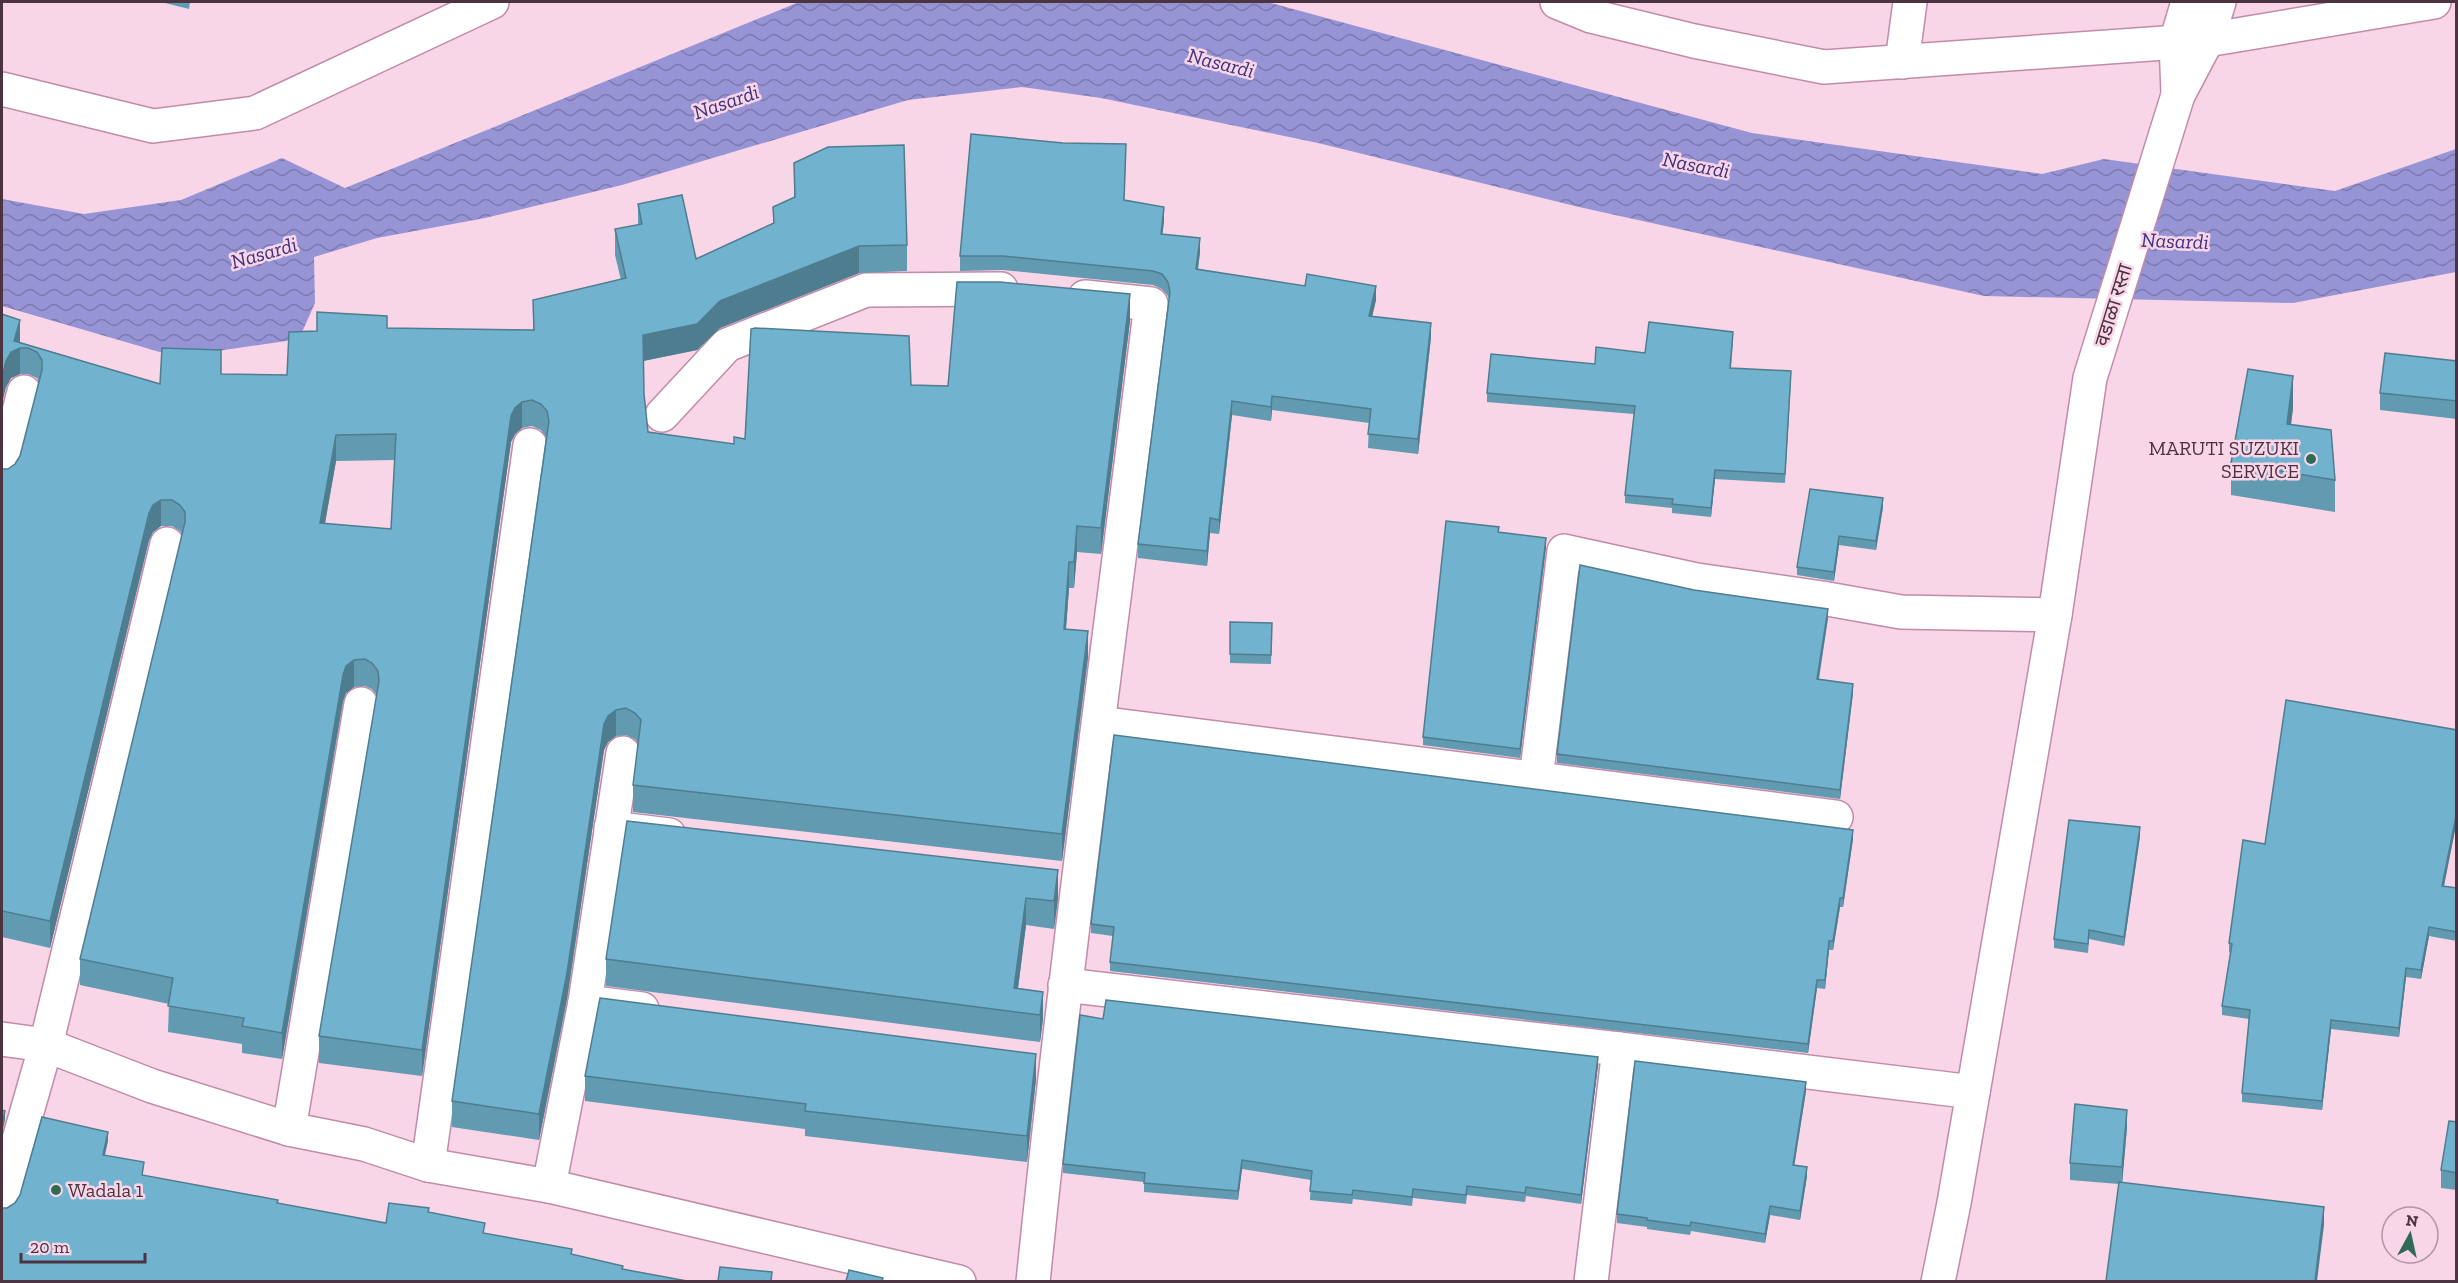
<svg xmlns="http://www.w3.org/2000/svg" width="2458" height="1283" viewBox="0 0 2458 1283" font-family="'Zilla Slab','Noto Sans Devanagari',serif">
<style>
.water{fill:url(#water-waves)}
.lines{fill:none;stroke-linecap:round;stroke-linejoin:round}
.minor-casing{stroke:#c28ba9;stroke-width:36}
.tertiary-casing{stroke:#c28ba9;stroke-width:36}
.secondary-casing{stroke:#c28ba9;stroke-width:36}
.minor{stroke:#fff;stroke-width:33}
.tertiary{stroke:#fff;stroke-width:33}
.secondary{stroke:#fff;stroke-width:33}
.wall{fill:#619ab1;fill-rule:evenodd}
.shaded-wall{fill:#4f7d90}
.building{fill:#71b3ce;stroke:#4f7d90;stroke-width:1.5;fill-rule:evenodd}
.poi-dot{fill:#306a54;stroke:#f8d5e7;stroke-width:2}
.labels{text-anchor:middle;stroke-width:5;stroke-linejoin:round;paint-order:stroke}
.street-label{font-size:20px;fill:#4b3340;stroke:#f8d5e7}
.poi-label{font-size:20px;fill:#4b3340;stroke:#f8d5e7;text-anchor:end}
.water-label{font-size:21px;font-style:italic;fill:#3f3381;stroke:#f8d5e7}
</style>
<defs>
<pattern id="water-waves" width="16" height="10" patternUnits="userSpaceOnUse" patternTransform="scale(1.5)"><rect width="16" height="10" fill="#9794d6"/><path d="M0 5q4-4 8 0t8 0" fill="none" stroke="#7d79af"/></pattern>
</defs>
<rect width="100%" height="100%" fill="#f8d5e7"/>
<polygon class="water" points="799,2 1267,2 1752,133 2042,174 2104,159 2335,191 2456,149 2456,272 2293,303 1984,296 1579,207 1318,143 1101,98 1022,87 908,100 622,185 485,218 377,238 314,257 315,303 299,339 177,357 2,306 2,199 84,214 181,200 282,158 345,188"/>
<g class="lines">
<g class="minor-casing">
<g id="minor">
<polyline points="1902,62 1910,2"/>
<polyline points="662,415 727,345 866,290 1001,289"/>
<polyline points="2,477 24,392"/>
<polyline points="1099,723 1836,817"/>
<polyline points="1536,779 1564,551 1697,580 1822,598 1901,612 2055,615"/>
<polyline points="611,828 669,835"/>
<polyline points="1065,985 1619,1049 1591,1282"/>
<polyline points="585,1002 642,1009"/>
<polyline points="2,1039 46,1045 152,1086 289,1129 364,1144 428,1165 549,1186 959,1282"/>
<polyline points="1619,1049 1973,1092"/>
<polyline points="289,1129 361,704"/>
<polyline points="428,1165 530,445"/>
<polyline points="549,1186 585,1002 623,753"/>
<polyline points="2,1199 46,1045 167,544"/>
<path d="M1033 1282C1066 955 1111 630 1151 304L1085 297"/>
</g>
</g>
<g class="tertiary-casing">
<g id="tertiary">
<polyline points="1557,2 1591,16 1694,41 1824,67 2207,40 2434,2"/>
<polyline points="2,89 153,126 255,113 492,2"/>
</g>
</g>
<g class="secondary-casing">
<g id="secondary">
<polyline points="2178,93 2176,42 2188,2"/>
<polyline points="1938,1282 1954,1203 2055,615 2090,378 2178,95 2207,40 2219,2"/>
</g>
</g>
<use href="#minor" class="minor"/>
<use href="#tertiary" class="tertiary"/>
<use href="#secondary" class="secondary"/>
</g>
<g class="wall">
<polygon points="161,2 190,2 189,9"/>
<polygon points="1126,158 1124,200 1164,221 1162,234 1200,252 1198,269 1376,300 1372,316 1431,337 1418,454 1368,448 1369,423 1272,410 1271,421 1232,415 1219,534 1210,533 1207,566 1138,558 1138,544 1169,300 1168,296 1162,289 1153,285 1003,270 960,271 960,256"/>
<path d="M794 163 907 245V271L859 273 720 328 697 350 643 361 644 394 648 432 734 444 745 439 911 385 948 386 1130 321 1101 554 1077 552 1074 588H1069L1066 629 1088 657 1062 861 633 812V785L638 743 635 739 626 735 616 736 608 742 604 750 567 999 539 1140 452 1127V1101L546 437 541 430 532 426 522 428 515 434 511 442 422 1076 319 1063V1036L377 695 372 689 365 686 354 687 346 693 343 701 282 1059 242 1053V1044L168 1032 169 1004 80 985V959L182 534 180 531 172 526H161L153 532 149 540 50 948 2 937V469H8L15 464 20 456 39 382 37 378 28 374H20L11 378 6 387 2 314 20 342 160 384 221 374 287 375 387 328 533 330V300L621 280 615 255V229L638 225V204L696 259 773 223V207L794 198ZM395 460 391 529 325 524 336 461Z"/>
<polygon points="1733,341 1731,368 1791,380 1785,483 1715,479 1711,517 1672,513 1672,508 1625,503 1625,495 1634,414 1487,402 1487,393 1595,364 1645,353"/>
<polygon points="2457,361 2457,419 2380,410 2380,393"/>
<polygon points="2293,408 2291,425 2335,480 2335,512 2231,495 2231,463"/>
<polygon points="1810,489 1883,507 1876,550 1839,545 1834,581 1797,575 1797,567"/>
<polygon points="1499,532 1546,547 1520,758 1423,745 1423,737"/>
<polygon points="1828,618 1819,679 1853,693 1840,799 1557,763 1557,754"/>
<polygon points="1230,622 1272,623 1271,664 1230,663"/>
<polygon points="2457,730 2457,820 2444,886 2457,888 2457,941 2429,936 2421,979 2406,977 2399,1037 2331,1029 2322,1110 2242,1102 2242,1093 2249,1019 2222,1015 2222,1006 2230,953 2229,952 2229,943 2265,844"/>
<polygon points="627,821 1058,898 1054,929 1026,925 1018,988 1043,992 1043,1019 1040,1042 606,986 606,959"/>
<polygon points="2140,836 2124,946 2089,939 2088,953 2054,948 2054,939"/>
<polygon points="1853,839 1843,907 1840,907 1833,950 1829,950 1825,989 1817,988 1808,1053 1110,971 1110,962 1113,936 1091,933 1091,924"/>
<polygon points="1103,1019 1598,1065 1581,1204 1526,1196 1525,1202 1467,1195 1466,1204 1413,1198 1412,1206 1353,1199 1352,1204 1310,1200 1311,1180 1242,1169 1238,1200 1144,1192 1144,1182 1063,1173 1063,1164"/>
<polygon points="585,1076 1036,1079 1027,1162 805,1136 805,1129 585,1101"/>
<polygon points="1806,1091 1794,1165 1807,1176 1800,1220 1770,1215 1765,1243 1691,1231 1690,1235 1647,1229 1647,1227 1617,1223 1617,1214"/>
<polygon points="2457,1122 2457,1190 2441,1188 2441,1170"/>
<polygon points="2127,1127 2122,1182 2324,1225 2119,1184 2070,1180 2070,1163"/>
</g>
<g class="shaded-wall">
<polygon points="1164,207 1164,221 1161,248 1161,234"/>
<polygon points="1200,238 1200,252 1196,283 1196,269"/>
<polygon points="859,246 859,273 720,328 697,350 643,361 643,335 720,301"/>
<polygon points="1376,286 1376,300 1369,330 1369,316"/>
<polygon points="1130,294 1130,321 1101,554 1101,528"/>
<polygon points="20,320 20,374 11,378 6,387 2,404 2,378 6,361 14,341"/>
<polygon points="1431,323 1431,337 1418,454 1418,439"/>
<polygon points="2293,376 2293,408 2287,456 2287,424"/>
<polygon points="1272,396 1272,410 1271,421 1271,407"/>
<polygon points="1232,401 1232,415 1219,534 1219,520"/>
<polygon points="522,402 522,428 515,434 511,442 422,1076 422,1050 511,416 515,408"/>
<polygon points="336,435 336,461 320,550 320,523"/>
<polygon points="1715,470 1715,479 1711,517 1711,508"/>
<polygon points="1883,498 1883,507 1876,550 1876,541"/>
<polygon points="161,500 161,526 153,532 149,540 50,948 50,921 149,513 153,505"/>
<polygon points="1210,518 1210,533 1207,566 1207,551"/>
<polygon points="1077,526 1077,552 1074,588 1074,562"/>
<polygon points="1839,536 1839,545 1834,581 1834,572"/>
<polygon points="1546,538 1546,547 1520,758 1520,749"/>
<polygon points="1069,562 1069,588 1064,655 1064,629"/>
<polygon points="1828,609 1828,618 1817,688 1817,679"/>
<polygon points="1088,631 1088,657 1062,861 1062,834"/>
<polygon points="354,660 354,687 346,693 343,701 282,1059 282,1033 343,675 346,666"/>
<polygon points="1853,684 1853,693 1840,799 1840,790"/>
<polygon points="616,710 616,736 608,742 604,750 567,999 539,1140 539,1114 604,724 608,716"/>
<polygon points="2457,811 2457,820 2442,895 2442,886"/>
<polygon points="2140,827 2140,836 2124,946 2124,937"/>
<polygon points="1853,830 1853,839 1843,907 1843,898"/>
<polygon points="1058,870 1058,898 1054,929 1054,901"/>
<polygon points="1026,898 1026,925 1015,1012 1014,988"/>
<polygon points="1840,898 1840,907 1833,950 1833,941"/>
<polygon points="2429,927 2429,936 2421,979 2421,970"/>
<polygon points="1829,941 1829,950 1825,989 1825,980"/>
<polygon points="2406,968 2406,977 2399,1037 2399,1028"/>
<polygon points="1817,980 1817,988 1808,1053 1808,1044"/>
<polygon points="1043,992 1043,1019 1040,1042 1040,1015"/>
<polygon points="2331,1020 2331,1029 2322,1110 2322,1101"/>
<polygon points="1036,1054 1036,1079 1027,1162 1027,1136"/>
<polygon points="1598,1057 1598,1065 1581,1204 1581,1195"/>
<polygon points="1806,1082 1806,1091 1793,1174 1793,1165"/>
<polygon points="2127,1110 2127,1127 2122,1185 2122,1167"/>
<polygon points="5,1111 5,1120 2,1133 2,1123"/>
<polygon points="108,1132 108,1141 103,1164 103,1155"/>
<polygon points="1242,1160 1242,1169 1238,1200 1238,1191"/>
<polygon points="1807,1167 1807,1176 1800,1220 1800,1211"/>
<polygon points="1770,1206 1770,1215 1765,1243 1765,1234"/>
<polygon points="2324,1207 2324,1225 2317,1281 2315,1281"/>
</g>
<g class="building">
<polygon points="971,134 1063,143 1126,144 1124,200 1164,207 1161,234 1200,238 1196,269 1305,286 1307,274 1376,286 1369,316 1431,323 1418,439 1368,434 1371,409 1272,396 1271,407 1232,401 1219,520 1210,518 1207,551 1138,544 1170,292 1168,282 1162,274 1153,271 1003,256 960,256"/>
<path d="M904 145 907 245 859 246 720 301 697 324 643 335 644 394 648 432 734 444V437L745 439 751 329 755 328 909 336 911 385 948 386 957 282H1000L1130 294 1101 528 1077 526 1074 562H1069L1064 629 1088 631 1062 834 633 785 641 720 635 713 626 708 616 710 608 716 604 724 567 973 539 1114 452 1101 549 421 547 411 541 404 532 400 522 402 515 408 511 416 422 1050 319 1036 379 681 378 671 372 663 365 659 354 660 346 666 343 675 282 1033 242 1026 244 1018 168 1006 173 978 80 959 185 522V512L180 505 172 500H161L153 505 149 513 50 921 2 911V469H8L15 464 20 456 42 370V360L37 352 28 348H20L11 352 6 361 2 378V314L20 320 14 341 160 384 162 348 221 350V374L287 375 289 332 317 331V312L387 316V328L534 330 533 300 626 278 615 229 642 224 638 204 682 195 696 259 774 223 773 207 795 197 794 163 828 147ZM396 434 391 529 320 523 336 435Z"/>
<polygon points="1649,322 1733,332 1730,368 1791,371 1785,474 1715,470 1711,508 1672,504 1673,499 1625,495 1635,406 1487,393 1491,354 1595,364 1596,347 1645,353"/>
<polygon points="2385,353 2457,361 2457,401 2380,393"/>
<polygon points="2248,369 2293,376 2287,424 2331,430 2335,480 2231,463"/>
<polygon points="1810,489 1883,498 1876,541 1839,536 1834,572 1797,567"/>
<polygon points="1446,521 1499,527 1498,532 1546,538 1520,749 1423,737"/>
<polygon points="1580,565 1694,590 1828,609 1817,679 1853,684 1840,790 1557,754"/>
<polygon points="1230,622 1272,623 1271,655 1230,654"/>
<polygon points="2286,700 2457,730 2457,811 2442,886 2457,888 2457,932 2429,927 2421,970 2406,968 2399,1028 2331,1020 2322,1101 2242,1093 2250,1010 2222,1006 2232,944 2229,943 2243,840 2265,844"/>
<polygon points="1114,735 1853,830 1843,898 1840,898 1833,941 1829,941 1825,980 1817,980 1808,1044 1110,962 1114,927 1091,924"/>
<polygon points="2069,820 2140,827 2124,937 2089,930 2088,944 2054,939"/>
<polygon points="627,821 1058,870 1054,901 1026,898 1014,988 1043,992 1040,1015 606,959"/>
<polygon points="600,998 1036,1054 1027,1136 805,1111 806,1104 585,1076"/>
<polygon points="1106,1000 1598,1057 1581,1195 1526,1187 1525,1193 1467,1186 1466,1195 1413,1189 1412,1197 1353,1190 1352,1195 1310,1191 1312,1171 1242,1160 1238,1191 1144,1183 1145,1173 1063,1164 1080,1015 1103,1019"/>
<polygon points="1635,1061 1806,1082 1793,1165 1807,1167 1800,1211 1770,1206 1765,1234 1691,1222 1690,1226 1647,1220 1647,1218 1617,1214"/>
<polygon points="2075,1104 2127,1110 2122,1167 2070,1163"/>
<polygon points="2,1110 5,1111 2,1123"/>
<polygon points="42,1117 108,1132 103,1155 144,1162 142,1175 278,1200 277,1203 386,1223 389,1203 429,1208 428,1212 485,1223 483,1233 572,1249 571,1254 623,1266 622,1269 687,1281 2,1281 2,1208 7,1208 15,1203 20,1195"/>
<polygon points="2449,1121 2457,1122 2457,1173 2441,1170"/>
<polygon points="2119,1182 2324,1207 2315,1281 2106,1281"/>
<polygon points="720,1267 772,1272 771,1281 718,1281"/>
<polygon points="849,1270 883,1278 882,1281 846,1281"/>
</g>
<g class="poi-dot">
<circle cx="2311" cy="459" r="6"/>
<circle cx="56" cy="1190" r="6"/>
</g>
<g class="labels">
<g class="street-label">
<text transform="translate(2113 305) rotate(-73)" y="7">वडाळा रस्ता</text>
</g>
<g class="poi-label">
<text x="2299" y="455">MARUTI SUZUKI<tspan x="2299" dy="23">SERVICE</tspan></text>
<text x="68" y="1197" text-anchor="start">Wadala 1</text>
</g>
<g class="water-label">
<text transform="translate(1221 63) rotate(14)" y="7">Nasardi</text>
<text transform="translate(726 102) rotate(-19)" y="7">Nasardi</text>
<text transform="translate(1696 165) rotate(11)" y="7">Nasardi</text>
<text transform="translate(2175 241) rotate(2)" y="7">Nasardi</text>
<text transform="translate(264 253) rotate(-16)" y="7">Nasardi</text>
</g>
</g>
<rect width="2458" height="1283" fill="none" stroke="#4b3340" stroke-width="6"/>
<g transform="translate(2410 1235) rotate(8)"><circle r="28" fill="#f8d5e7" stroke="#b394a4" stroke-width="1.5"/>
<path d="M0-4.5L10 22L0 15L-10 22Z" fill="#306a54"/>
<text y="-9" font-size="16" font-weight="bold" text-anchor="middle" fill="#4b3340">N</text>
</g>
<path d="M21 1253v9h124v-9" fill="none" stroke="#4b3340" stroke-width="3"/>
<text x="30" y="1253" font-size="18" fill="#4b3340" stroke="#f8d5e7" stroke-width="4.5" paint-order="stroke">20 m</text>
</svg>
